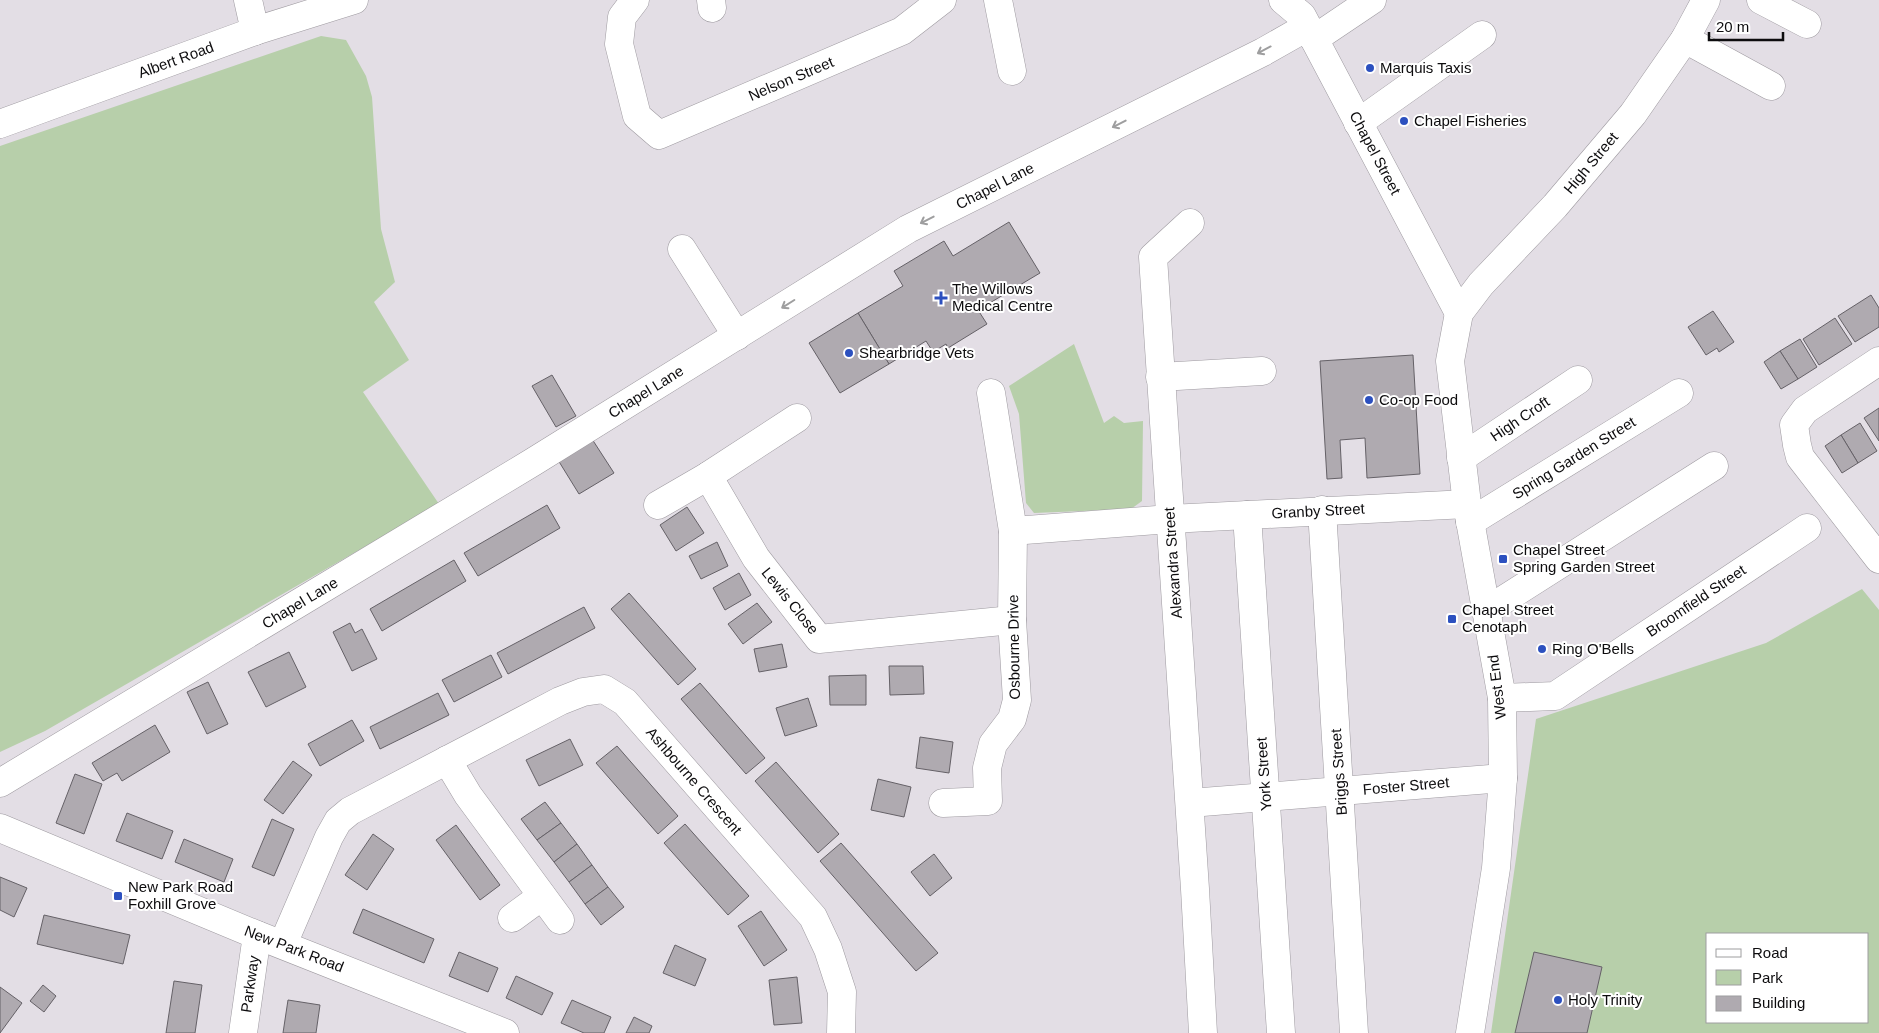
<svg xmlns="http://www.w3.org/2000/svg" width="1879" height="1033" viewBox="0 0 1879 1033" font-family="Helvetica,sans-serif">
<style>
.green{fill:#b7cfaa;fill-rule:evenodd}
.building{fill:#afaab0;stroke:#656167}
.lines{fill:none;stroke-linecap:round;stroke-linejoin:round}
.minor-casing{stroke:#9e9aa0;stroke-width:29}
.major-casing{stroke:#9e9aa0;stroke-width:29}
.minor{stroke:#fff;stroke-width:28}
.major{stroke:#fff;stroke-width:28}
.oneway{stroke:#9e9e9f}
.poi-dot{fill:#2c50bf;stroke:#fff;stroke-width:2}
.labels{text-anchor:middle;stroke-width:4;stroke-linejoin:round;paint-order:stroke}
.street-label{font-size:15px;fill:#0d0c0e;stroke:#fff}
.poi-label{font-size:15px;fill:#0d0c0e;stroke:#fff;text-anchor:start}
</style>
<rect width="100%" height="100%" fill="#e3dee5"/>
<g class="green">
<polygon points="321,36 346,40 366,76 372,97 381,229 395,282 374,302 409,360 363,392 439,504 45,731 0,752 0,146"/>
<polygon points="1074,344 1104,423 1114,416 1124,423 1143,421 1142,501 1131,509 1034,513 1026,503 1019,414 1009,386"/>
<path d="M1862 589 1879 610V1033H1491L1536 719 1766 643ZM1708 934H1868V1022H1708Z"/>
</g>
<g class="building">
<polygon points="1009,222 1040,273 978,310 987,324 948,348 946,344 933,352 926,341 889,364 858,313 903,286 894,271 944,241 953,256"/>
<polygon points="1871,295 1879,308 1879,327 1855,342 1838,316"/>
<polygon points="1713,311 1734,342 1719,352 1717,348 1706,355 1688,327"/>
<polygon points="858,313 889,364 840,393 809,343"/>
<polygon points="1835,318 1852,344 1819,365 1803,339"/>
<polygon points="1800,339 1817,367 1798,379 1780,351"/>
<polygon points="1780,351 1798,379 1781,389 1764,362"/>
<polygon points="1413,355 1420,474 1367,478 1365,438 1340,440 1342,478 1327,479 1320,361"/>
<polygon points="552,375 576,416 556,427 532,386"/>
<polygon points="1879,408 1879,441 1864,418"/>
<polygon points="1860,423 1877,451 1858,463 1841,435"/>
<polygon points="1841,435 1858,463 1842,473 1825,446"/>
<polygon points="592,439 614,473 579,494 558,460"/>
<polygon points="547,505 560,528 478,576 464,553"/>
<polygon points="687,507 704,533 676,551 660,525"/>
<polygon points="717,542 728,566 701,579 689,556"/>
<polygon points="454,560 466,581 382,631 370,609"/>
<polygon points="739,573 751,595 725,610 713,588"/>
<polygon points="629,593 696,669 678,685 611,609"/>
<polygon points="757,603 772,622 743,644 728,624"/>
<polygon points="584,607 595,628 508,674 497,653"/>
<polygon points="350,623 355,633 362,629 377,659 352,671 333,632"/>
<polygon points="782,644 787,667 759,672 754,649"/>
<polygon points="289,652 306,687 266,707 248,672"/>
<polygon points="491,655 502,677 454,702 442,680"/>
<polygon points="889,666 923,666 924,694 890,695"/>
<polygon points="866,675 866,705 830,705 829,676"/>
<polygon points="208,682 228,724 207,734 187,692"/>
<polygon points="700,683 765,758 746,774 681,699"/>
<polygon points="438,693 449,715 380,749 370,727"/>
<polygon points="808,698 817,726 785,736 776,708"/>
<polygon points="352,720 364,741 320,766 308,744"/>
<polygon points="155,725 170,752 122,781 117,773 103,781 92,763"/>
<polygon points="920,737 953,742 949,773 916,768"/>
<polygon points="570,739 583,765 539,786 526,760"/>
<polygon points="617,746 678,816 658,834 596,763"/>
<polygon points="293,761 312,775 283,814 264,800"/>
<polygon points="776,762 839,834 818,853 755,781"/>
<polygon points="75,774 102,784 84,834 56,823"/>
<polygon points="878,779 911,787 904,817 871,810"/>
<polygon points="545,802 561,823 537,840 521,819"/>
<polygon points="127,813 173,831 162,859 116,841"/>
<polygon points="272,819 294,829 274,876 252,867"/>
<polygon points="561,823 577,844 554,862 537,840"/>
<polygon points="685,824 749,896 728,915 664,843"/>
<polygon points="456,825 500,885 480,900 436,840"/>
<polygon points="373,834 394,849 367,890 345,875"/>
<polygon points="184,839 233,859 224,882 175,862"/>
<polygon points="841,843 938,953 916,971 820,861"/>
<polygon points="577,844 592,865 569,882 554,862"/>
<polygon points="934,854 952,878 930,896 911,872"/>
<polygon points="592,865 608,887 585,904 569,882"/>
<polygon points="0,877 27,888 14,917 0,910"/>
<polygon points="608,887 624,907 601,925 585,904"/>
<polygon points="363,909 434,939 424,963 353,933"/>
<polygon points="761,911 787,950 764,966 738,926"/>
<polygon points="44,915 130,935 123,964 37,944"/>
<polygon points="675,945 706,959 695,986 663,973"/>
<polygon points="459,952 498,968 488,992 449,976"/>
<polygon points="1534,952 1602,967 1587,1033 1515,1033"/>
<polygon points="516,976 553,993 542,1015 506,998"/>
<polygon points="797,977 802,1023 774,1025 769,980"/>
<polygon points="174,981 202,985 195,1033 166,1033"/>
<polygon points="43,985 56,996 44,1012 30,1001"/>
<polygon points="0,987 22,1003 0,1033"/>
<polygon points="288,1000 320,1005 316,1033 283,1033"/>
<polygon points="572,1000 611,1017 604,1033 584,1033 561,1023"/>
<polygon points="634,1017 652,1026 649,1033 626,1033"/>
</g>
<g class="lines">
<g class="minor-casing">
<g id="minor">
<polyline points="248,0 255,31"/>
<polyline points="635,0 622,17 619,44 637,116 659,135 902,31 942,0"/>
<polyline points="711,0 712,8"/>
<polyline points="998,0 1012,71"/>
<polyline points="1283,0 1302,16 1459,313"/>
<polyline points="1761,0 1807,24"/>
<polyline points="1314,39 1372,0"/>
<polyline points="1685,39 1771,86"/>
<polyline points="1358,123 1482,35"/>
<polyline points="1190,223 1153,257 1195,889 1203,1033"/>
<polyline points="682,249 737,336"/>
<polyline points="1879,361 1805,410 1794,425 1797,445 1800,457 1879,559"/>
<polyline points="1160,377 1262,371"/>
<polyline points="1461,458 1578,380"/>
<polyline points="708,476 756,558 819,639 1012,620"/>
<polyline points="658,505 708,476 797,418"/>
<polyline points="1322,510 1354,1033"/>
<polyline points="1247,515 1281,1033"/>
<polyline points="1470,522 1679,393"/>
<polyline points="1013,531 1170,519 1467,504"/>
<polyline points="1486,611 1714,466"/>
<polyline points="1502,698 1555,696 1807,528"/>
<polyline points="447,760 468,795 560,920"/>
<polyline points="0,783 533,462 908,229 1263,52 1307,27"/>
<polyline points="943,803 988,801 987,768 993,744 1012,719 1017,700 1012,620 1013,531 991,393"/>
<polyline points="1190,803 1503,778"/>
<polyline points="0,828 257,935 505,1033"/>
<polyline points="512,918 542,896"/>
<polyline points="283,944 329,837 338,821 350,811 560,701 583,692 604,689 625,702 813,917 828,949 842,992 841,1033"/>
<polyline points="243,1033 257,935"/>
</g>
</g>
<g class="major-casing">
<g id="major">
<polyline points="0,124 255,31 354,0"/>
<polyline points="1470,1033 1496,868 1503,778 1502,698 1467,504 1450,361 1459,313 1481,284 1555,206 1633,114 1685,39 1706,0"/>
</g>
</g>
<use href="#minor" class="minor"/>
<use href="#major" class="major"/>
</g>
<defs><path id="oneway-shaft" d="M-6 0H5M1.5-3L5.5 0L1.5 3" fill="none" stroke-width="1.6" stroke-linecap="round" stroke-linejoin="round" transform="scale(1.25)"/></defs>
<g class="oneway">
<use href="#oneway-shaft" transform="translate(1264 50) rotate(152)"/>
<use href="#oneway-shaft" transform="translate(1119 124) rotate(153)"/>
<use href="#oneway-shaft" transform="translate(927 220) rotate(153)"/>
<use href="#oneway-shaft" transform="translate(788 304) rotate(148)"/>
</g>
<g class="poi-dot">
<circle cx="1370" cy="68" r="5"/>
<circle cx="1404" cy="121" r="5"/>
<path d="M938.5 290.5h5v5h5v5h-5v5h-5v-5h-5v-5h5z"/>
<circle cx="849" cy="353" r="5"/>
<circle cx="1369" cy="400" r="5"/>
<rect x="1498" y="554" width="10" height="10" rx="2.5"/>
<rect x="1447" y="614" width="10" height="10" rx="2.5"/>
<circle cx="1542" cy="649" r="5"/>
<rect x="113" y="891" width="10" height="10" rx="2.5"/>
<circle cx="1558" cy="1000" r="5"/>
</g>
<g class="labels">
<g class="street-label">
<text transform="translate(176 60) rotate(-20)" y="5">Albert Road</text>
<text transform="translate(791 79) rotate(-23)" y="5">Nelson Street</text>
<text transform="translate(1375 153) rotate(62)" y="5">Chapel Street</text>
<text transform="translate(1591 163) rotate(-50)" y="5">High Street</text>
<text transform="translate(995 186) rotate(-27)" y="5">Chapel Lane</text>
<text transform="translate(646 392) rotate(-32)" y="5">Chapel Lane</text>
<text transform="translate(1520 419) rotate(-34)" y="5">High Croft</text>
<text transform="translate(1574 458) rotate(-32)" y="5">Spring Garden Street</text>
<text transform="translate(1318 511) rotate(-3)" y="5">Granby Street</text>
<text transform="translate(1173 563) rotate(-94)" y="5">Alexandra Street</text>
<text transform="translate(790 601) rotate(51)" y="5">Lewis Close</text>
<text transform="translate(1696 601) rotate(-34)" y="5">Broomfield Street</text>
<text transform="translate(300 603) rotate(-31)" y="5">Chapel Lane</text>
<text transform="translate(1014 647) rotate(-91)" y="5">Osbourne Drive</text>
<text transform="translate(1497 687) rotate(-97)" y="5">West End</text>
<text transform="translate(1339 772) rotate(-94)" y="5">Briggs Street</text>
<text transform="translate(1264 774) rotate(-94)" y="5">York Street</text>
<text transform="translate(694 781) rotate(49)" y="5">Ashbourne Crescent</text>
<text transform="translate(1406 786) rotate(-5)" y="5">Foster Street</text>
<text transform="translate(294 949) rotate(21)" y="5">New Park Road</text>
<text transform="translate(250 984) rotate(-82)" y="5">Parkway</text>
</g>
<g class="poi-label">
<text x="1380" y="73">Marquis Taxis</text>
<text x="1414" y="126">Chapel Fisheries</text>
<text x="952" y="294">The Willows<tspan x="952" dy="17">Medical Centre</tspan></text>
<text x="859" y="358">Shearbridge Vets</text>
<text x="1379" y="405">Co-op Food</text>
<text x="1513" y="555">Chapel Street<tspan x="1513" dy="17">Spring Garden Street</tspan></text>
<text x="1462" y="615">Chapel Street<tspan x="1462" dy="17">Cenotaph</tspan></text>
<text x="1552" y="654">Ring O'Bells</text>
<text x="128" y="892">New Park Road<tspan x="128" dy="17">Foxhill Grove</tspan></text>
<text x="1568" y="1005">Holy Trinity</text>
</g>
</g>
<rect x="1706" y="933" width="162" height="90" fill="#ffffff" stroke="#9e9e9f"/>
<rect x="1716" y="949" width="25" height="8" fill="#ffffff" stroke="#9e9e9f"/>
<text x="1752" y="958" font-size="15" fill="#0d0c0e">Road</text>
<rect x="1716" y="970" width="25" height="15" fill="#b7cfaa" stroke="#9e9e9f"/>
<text x="1752" y="983" font-size="15" fill="#0d0c0e">Park</text>
<rect x="1716" y="996" width="25" height="15" fill="#afaab0" stroke="#9e9e9f"/>
<text x="1752" y="1008" font-size="15" fill="#0d0c0e">Building</text>
<path d="M1709 32v8h74v-8" fill="none" stroke="#0d0c0e" stroke-width="2.5"/>
<text x="1716" y="32" font-size="15" fill="#0d0c0e" stroke="#ffffff" stroke-width="4" paint-order="stroke">20 m</text>
</svg>
